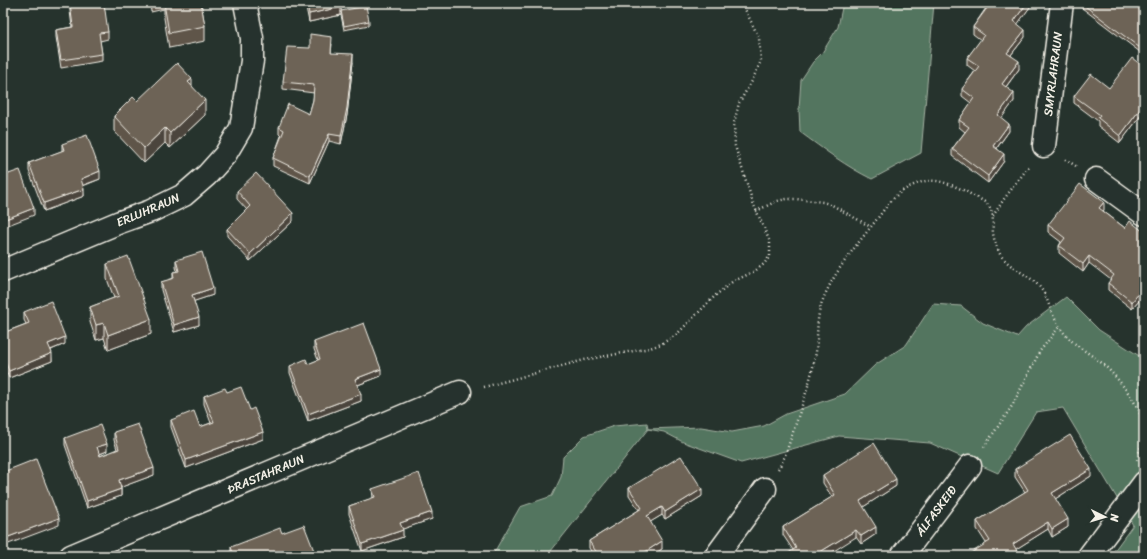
<svg xmlns="http://www.w3.org/2000/svg" width="1147" height="559" viewBox="0 0 1147 559" font-family="Sriracha,sans-serif">
<style>
.green{fill:#53745e;stroke:#a4b2a3}
.lines{fill:none;stroke-linecap:round;stroke-linejoin:round}
.minor-casing{stroke:#f4f1e8;stroke-width:25}
.path{stroke:#f4f1e8;stroke-width:2.5;stroke-dasharray:1 3;stroke-linecap:butt}
.minor{stroke:#26332d;stroke-width:22}
.wall{fill:#5e554a;stroke:#f4f1e8}
.shaded-wall{fill:#4c453c;stroke:#f4f1e8}
.building{fill:#6d6356;stroke:#f4f1e8}
.labels{text-anchor:middle;stroke-width:4;stroke-linejoin:round;paint-order:stroke}
.street-label{font-size:12px;fill:#f4f1e8;stroke:#26332d}
</style>
<rect width="100%" height="100%" fill="#26332d"/>
<filter id="ink" filterUnits="userSpaceOnUse"><feTurbulence type="fractalNoise" baseFrequency=".025" numOctaves="2"/><feDisplacementMap in="SourceGraphic" scale="8" xChannelSelector="R" yChannelSelector="G"/><feConvolveMatrix kernelMatrix="1 2 1 2 8 2 1 2 1" color-interpolation-filters="sRGB"/></filter>
<g filter="url(#ink)">
<g class="green">
<path d="M843 3H934L921 153 872 179C847 167 823 149 800 132L799 109 801 80 813 62 822 53 838 27Z"/>
<polygon points="1066,297 1099,330 1144,359 1144,556 1116,556 1114,551 1133,525 1063,408 1036,412 998,473 930,443 839,436 741,463 683,442 664,432 648,429 547,556 492,556 520,507 552,496 561,477 563,457 584,436 614,426 647,423 648,429 701,427 732,432 764,426 786,414 845,394 875,365 906,345 933,304 961,306 983,323 1017,337 1026,327"/>
</g>
<g class="lines">
<g class="minor-casing">
<g id="minor">
<polyline points="1044,146 1062,3"/>
<polyline points="1096,179 1144,214"/>
<polyline points="3,271 120,222 151,211 184,195 207,175 225,155 241,128 252,61 252,38 245,3"/>
<polyline points="71,556 460,392"/>
<polyline points="716,556 765,489"/>
<polyline points="902,556 970,466"/>
<polyline points="1089,556 1144,483"/>
</g>
</g>
<g class="path">
<polyline points="1065,159 1076,166"/>
<polyline points="756,211 777,201 787,199 796,199 823,202 832,205 871,227"/>
<polyline points="993,216 1004,199 1030,165"/>
<polyline points="484,387 584,360 650,348 661,344 676,335 716,295 732,282 755,271 764,264 770,256 770,242 753,203 735,146 734,123 739,103 752,81 761,61 759,38 742,3"/>
<polyline points="984,447 1012,406 1040,351 1059,327"/>
<path d="M778 469C785 459 788 446 792 435 801 408 811 381 816 352 818 335 816 318 822 302 833 273 855 247 874 223 881 214 888 203 897 195 904 189 916 183 926 181 940 179 955 186 967 192 973 196 984 200 988 205 995 213 992 224 993 233 994 241 997 247 1000 254 1008 267 1025 273 1036 283 1047 294 1047 302 1053 315 1065 340 1077 345 1098 360 1114 372 1141 405 1143 424 1145 437 1140 448 1137 460"/>
</g>
<use href="#minor" class="minor"/>
</g>
<g class="wall">
<polygon points="69,3 97,3 108,32 108,39 100,41 102,54 102,61 61,68 56,37 56,30 72,27"/>
<polygon points="150,3 201,3 205,26 205,41 169,48 164,18 164,9 151,12"/>
<polygon points="305,3 340,3 341,11 369,21 369,25 344,30 341,15 309,22"/>
<polygon points="979,3 1030,3 1030,7 1017,24 1025,37 1011,55 1019,69 1006,87 1014,101 1001,118 1009,131 997,148 1004,161 988,183 952,156 952,149 965,132 959,127 959,120 971,103 962,96 962,89 975,71 967,65 967,58 981,40 973,34 973,27 986,8"/>
<polygon points="1078,3 1133,3 1144,11 1144,55 1078,5"/>
<polygon points="332,44 331,53 353,62 347,115 341,144 329,141 310,183 273,166 273,158 281,136 279,134 279,127 309,114 313,100 314,93 283,89 283,82 310,48"/>
<polygon points="1144,67 1144,111 1120,143 1098,126 1098,121 1074,103 1074,96 1109,88"/>
<polygon points="192,86 205,115 170,148 165,143 144,163 114,131 114,116 137,101"/>
<polygon points="62,144 100,179 83,186 84,196 44,211 29,171 29,163 62,151"/>
<polygon points="237,191 293,221 250,261 227,236 227,229 247,210 237,199"/>
<polygon points="1104,210 1103,211 1125,228 1144,232 1144,305 1139,301 1132,309 1108,290 1108,283 1111,280 1089,263 1083,272 1059,253 1059,246 1061,242 1048,232 1048,225"/>
<polygon points="176,260 213,295 194,301 199,325 174,332 161,290 161,282 173,279 173,272 177,271 176,267"/>
<polygon points="107,264 151,334 108,350 104,338 96,340 90,322 90,307 114,298 107,279"/>
<polygon points="24,312 65,344 51,350 52,361 9,378 3,364 3,333 26,324 24,320"/>
<polygon points="314,342 381,376 358,385 361,401 308,421 290,373 290,366 308,364 318,360 314,349"/>
<polygon points="227,392 250,410 263,439 186,468 171,427 171,420 200,427 211,423 204,404 204,396"/>
<polygon points="114,432 154,475 121,487 121,496 87,508 65,445 65,438 107,451 100,454 100,456 117,449 114,440"/>
<polygon points="1015,469 1091,476 1055,499 1068,527 1052,537 1048,529 1016,549 986,543 977,529 977,521 1025,492 1015,477"/>
<polygon points="823,475 896,486 863,507 876,534 861,544 856,537 793,550 783,535 783,527 832,497 823,483"/>
<polygon points="629,488 702,496 665,519 662,515 650,522 662,549 651,556 594,556 589,548 589,541 639,510 629,495"/>
<polygon points="372,489 432,519 402,529 403,537 362,551 349,514 349,506 373,498"/>
<polygon points="282,533 316,556 231,556 231,547"/>
</g>
<g class="shaded-wall">
<polygon points="1027,3 1030,3 1030,7 1014,29 1014,21"/>
<polygon points="341,7 341,15 309,22 309,14"/>
<polygon points="1025,30 1025,37 1007,60 1007,53"/>
<polygon points="353,54 353,62 347,115 341,144 341,136"/>
<polygon points="1019,61 1019,69 1002,92 1002,84"/>
<polygon points="192,79 192,94 188,82"/>
<polygon points="1014,93 1014,101 998,123 998,115"/>
<polygon points="205,100 205,115 170,148 170,133"/>
<polygon points="1144,104 1144,111 1120,143 1120,136"/>
<polygon points="1009,124 1009,131 993,153 993,146"/>
<polygon points="165,128 165,143 144,163 144,148"/>
<polygon points="329,134 329,141 310,183 310,176"/>
<polygon points="1004,154 1004,161 988,183 988,176"/>
<polygon points="100,171 100,179 81,186 81,179"/>
<polygon points="84,189 84,196 44,211 44,203"/>
<polygon points="1104,202 1104,210 1099,216 1099,208"/>
<polygon points="34,208 34,215 3,227 3,220"/>
<polygon points="293,213 293,221 250,261 250,254"/>
<polygon points="1089,256 1089,263 1083,272 1083,264"/>
<polygon points="213,288 213,295 192,302 192,295"/>
<polygon points="1139,293 1139,301 1132,309 1132,302"/>
<polygon points="199,317 199,325 174,332 174,325"/>
<polygon points="151,319 151,334 108,350 108,335"/>
<polygon points="104,323 104,338 96,340 96,325"/>
<polygon points="65,337 65,344 48,351 48,344"/>
<polygon points="52,353 52,361 9,378 9,371"/>
<polygon points="381,369 381,376 355,386 355,379"/>
<polygon points="361,394 361,401 308,421 308,414"/>
<polygon points="263,432 263,439 186,468 186,460"/>
<polygon points="107,444 107,451 97,455 97,447"/>
<polygon points="154,468 154,475 119,488 119,480"/>
<polygon points="1091,469 1091,476 1052,501 1052,493"/>
<polygon points="896,479 896,486 860,509 860,501"/>
<polygon points="121,489 121,496 87,508 87,501"/>
<polygon points="702,489 702,496 665,519 665,512"/>
<polygon points="662,507 662,515 647,524 647,516"/>
<polygon points="432,512 432,519 400,530 400,523"/>
<polygon points="59,518 59,525 3,546 3,539"/>
<polygon points="1068,519 1068,527 1052,537 1052,529"/>
<polygon points="1048,522 1048,529 1013,551 1013,544"/>
<polygon points="876,527 876,534 861,544 861,536"/>
<polygon points="403,530 403,537 362,551 362,544"/>
<polygon points="856,530 856,537 826,556 820,556 820,552"/>
<polygon points="662,541 662,549 651,556 639,556"/>
</g>
<g class="building">
<polygon points="70,3 97,3 97,4 104,3 108,32 99,33 102,54 61,60 56,30 73,27"/>
<polygon points="164,3 201,3 205,26 169,33"/>
<polygon points="307,3 340,3 341,7 309,14"/>
<polygon points="989,3 1027,3 1014,21 1025,30 1007,53 1019,61 1002,84 1014,93 998,115 1009,124 993,146 1004,154 988,176 952,149 969,127 959,120 974,98 962,89 979,66 967,58 984,35 973,27 990,4"/>
<polygon points="1081,3 1133,3 1144,11 1144,51"/>
<polygon points="366,6 369,21 344,26 341,11"/>
<polygon points="310,34 332,37 331,53 353,54 347,108 341,136 329,134 310,176 273,158 284,130 279,127 288,104 309,114 313,100 314,85 283,82 287,47 310,48"/>
<polygon points="1132,58 1144,67 1144,104 1120,136 1098,118 1100,115 1074,96 1091,74 1109,88"/>
<polygon points="177,63 192,79 188,82 205,100 170,133 165,128 144,148 114,116 133,97 137,101"/>
<polygon points="87,135 100,171 81,179 84,189 44,203 29,163 64,150 62,144"/>
<polygon points="20,170 34,208 3,220 3,176"/>
<polygon points="256,173 293,213 250,254 227,229 250,206 237,191"/>
<polygon points="1080,184 1104,202 1099,208 1125,228 1130,221 1144,232 1144,298 1139,293 1132,302 1108,283 1114,275 1089,256 1083,264 1059,246 1065,238 1048,225"/>
<polygon points="202,252 213,288 192,295 199,317 174,325 161,282 174,278 173,272 179,271 176,260"/>
<polygon points="128,256 151,319 108,335 104,323 96,325 90,307 119,296 107,264"/>
<polygon points="51,301 65,337 48,344 52,353 9,371 3,356 3,333 29,323 24,312"/>
<polygon points="364,323 381,369 355,379 361,394 308,414 290,366 306,359 308,364 320,359 314,342"/>
<polygon points="241,387 250,410 254,408 263,432 186,460 171,420 194,411 200,427 214,422 204,396 225,388 227,392"/>
<polygon points="138,424 154,468 119,480 121,489 87,501 65,438 100,425 107,444 97,447 100,456 119,449 114,432"/>
<polygon points="1070,435 1091,469 1052,493 1068,519 1052,529 1048,522 1013,544 1020,556 966,556 990,541 977,521 1028,490 1015,469"/>
<polygon points="874,443 896,479 860,501 876,527 861,536 856,530 820,552 822,556 784,556 796,548 783,527 835,495 823,475"/>
<polygon points="681,456 702,489 665,512 662,507 647,516 662,541 639,556 599,556 589,541 642,508 629,488"/>
<polygon points="36,459 59,518 3,539 3,495 5,494 3,489 3,472"/>
<polygon points="419,473 432,512 400,523 403,530 362,544 349,506 375,497 372,489"/>
<polygon points="304,525 316,556 234,556 231,547 280,528 282,533"/>
</g>
</g>
<g class="labels">
<g class="street-label">
<text transform="translate(1053 74) rotate(-83)" y="4">SMYRLAHRAUN</text>
<text transform="translate(148 210) rotate(-23)" y="4">ERLUHRAUN</text>
<text transform="translate(266 474) rotate(-23)" y="4">ÞRASTAHRAUN</text>
<text transform="translate(936 511) rotate(-53)" y="4">ÁLFASKEIÐ</text>
</g>
</g>
<rect width="1147" height="559" fill="none" stroke="#26332d" stroke-width="16"/>
<rect x="8" y="8" width="1131" height="543" fill="none" stroke="#f4f1e8" stroke-width="1.5" filter="url(#ink)"/>
<g transform="translate(1105 517) rotate(95)" stroke="#26332d" stroke-width="3" paint-order="stroke">
<path d="M0-3L7 15L0 10L-7 15Z" fill="#f4f1e8"/>
<text y="-6" font-size="11" font-weight="bold" text-anchor="middle" fill="#f4f1e8">N</text>
</g>
</svg>
